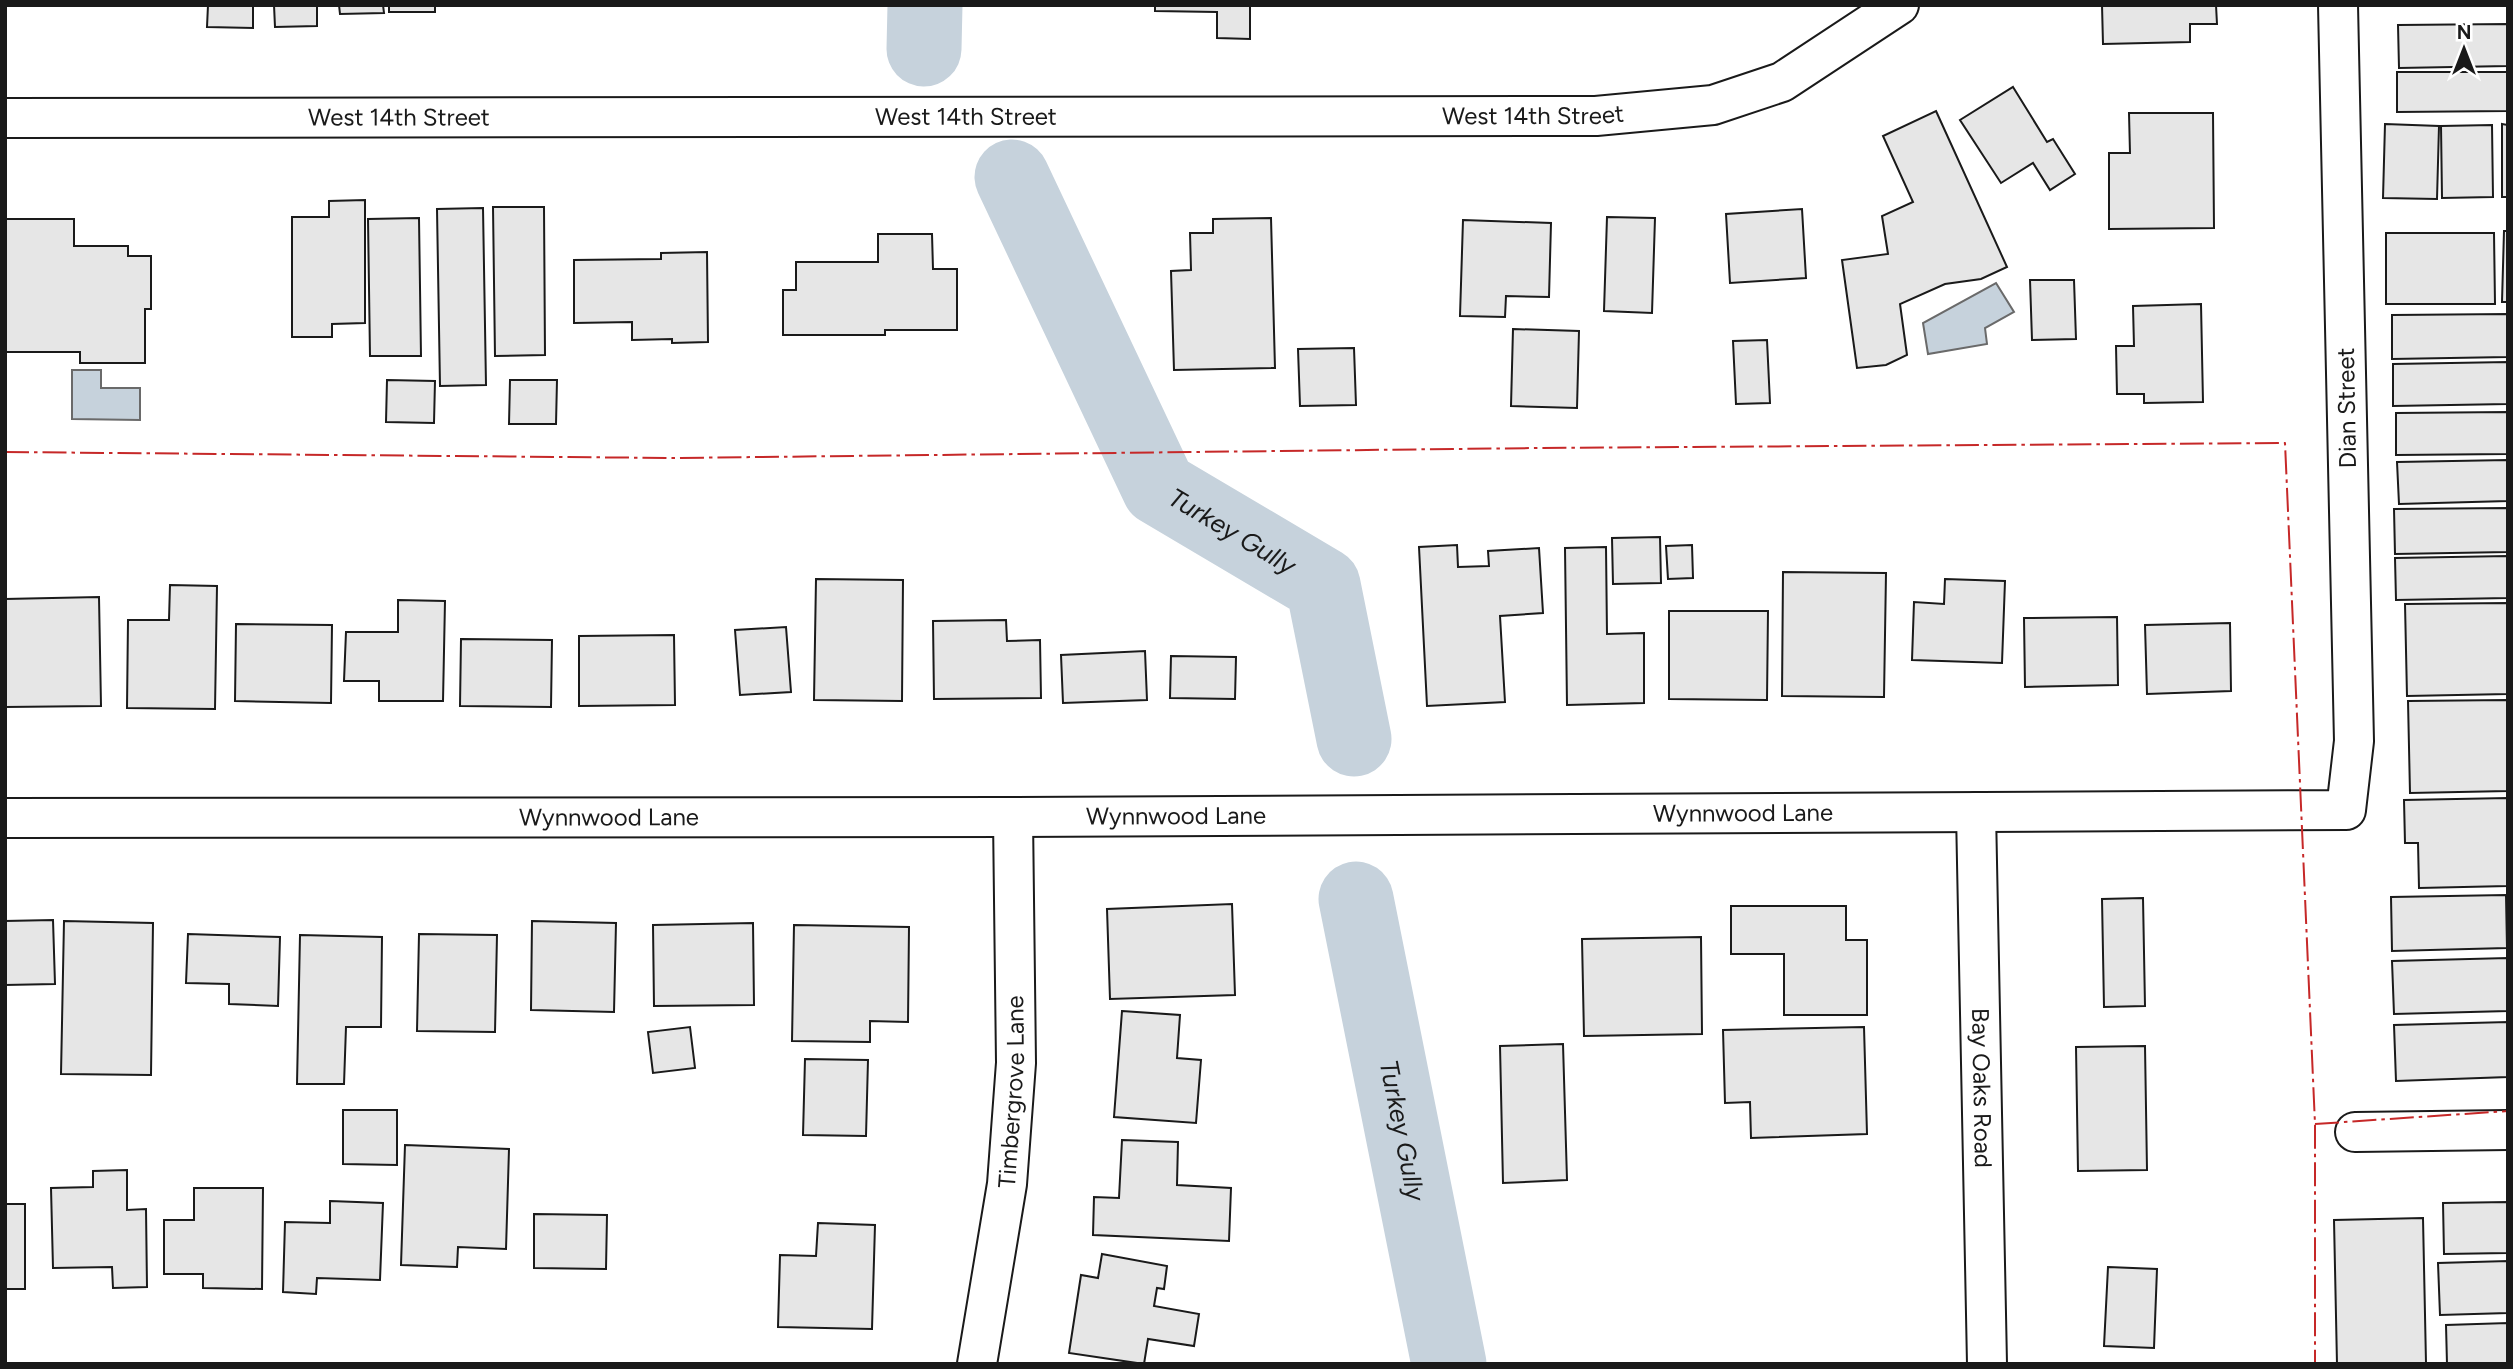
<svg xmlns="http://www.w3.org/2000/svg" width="2513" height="1369" viewBox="0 0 2513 1369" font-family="Figtree,sans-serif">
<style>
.water{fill:#c6d2dc;stroke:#6a6a6a;stroke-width:2}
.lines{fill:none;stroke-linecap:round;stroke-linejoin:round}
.river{stroke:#c6d2dc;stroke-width:75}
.building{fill:#e6e6e6;stroke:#1a1a1a;stroke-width:2}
.street-casing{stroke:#1a1a1a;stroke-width:42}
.street{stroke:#fff;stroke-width:38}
.power{stroke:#c62828;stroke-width:2;stroke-dasharray:24 5 3.5 5;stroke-linecap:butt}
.labels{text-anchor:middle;stroke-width:5;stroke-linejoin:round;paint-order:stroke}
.street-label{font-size:24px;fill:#1a1a1a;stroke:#fff}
.water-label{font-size:26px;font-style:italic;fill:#1a1a1a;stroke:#fff}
</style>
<rect width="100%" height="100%" fill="#fff"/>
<g class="water">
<polygon points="1996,283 2014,312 1985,328 1987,344 1928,354 1923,323"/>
<polygon points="72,370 101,370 101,388 140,388 140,420 72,419"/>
</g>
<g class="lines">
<g class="river">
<polyline points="924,49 925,5"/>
<path id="s1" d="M1012 177 1159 488 1323 585 1354 739"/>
<path id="s2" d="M1356 899 1449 1364"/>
</g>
</g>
<g class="building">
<polygon points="208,5 253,5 253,28 207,27"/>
<polygon points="274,5 317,5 317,26 275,27"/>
<polygon points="339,5 383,5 384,13 340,14"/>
<rect x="389" y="5" width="46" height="7"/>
<polygon points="1155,5 1250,5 1250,39 1217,38 1217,12 1155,11"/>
<polygon points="2102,5 2216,5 2217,24 2190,24 2190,42 2103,44"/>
<polygon points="2508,24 2508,66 2399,68 2398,25"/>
<polygon points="2397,72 2508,72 2508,111 2397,112"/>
<polygon points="2013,87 2047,142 2053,139 2075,174 2050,190 2033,163 2001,183 1960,120"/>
<polygon points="1936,111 2007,267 1981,279 1945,284 1900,304 1907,355 1886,365 1857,368 1842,260 1888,254 1882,216 1913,202 1883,136"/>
<polygon points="2129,113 2213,113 2214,228 2109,229 2109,153 2130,153"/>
<polygon points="2385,124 2439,126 2437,199 2383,198"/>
<polygon points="2502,124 2508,125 2508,197 2502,197"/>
<polygon points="2492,125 2493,197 2442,198 2441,126"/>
<polygon points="365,200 365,323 332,324 332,337 292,337 292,217 329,217 329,201"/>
<polygon points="493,207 544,207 545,355 495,356"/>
<polygon points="483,208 486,385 440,386 437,209"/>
<polygon points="1802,209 1806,278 1730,283 1726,214"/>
<polygon points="1607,217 1655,218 1652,313 1604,311"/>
<polygon points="419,218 421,356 370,356 368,219"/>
<polygon points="1271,218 1275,368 1174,370 1171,271 1191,270 1190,233 1213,233 1213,219"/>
<polygon points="5,219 74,219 74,246 128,246 128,256 151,256 151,309 145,309 145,363 80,363 80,352 5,352"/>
<polygon points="1463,220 1551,223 1549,297 1506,296 1505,317 1460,316"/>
<polygon points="2504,231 2508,231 2508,302 2502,302"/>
<polygon points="2386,233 2494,233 2495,304 2386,304"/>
<polygon points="878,234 932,234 933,269 957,269 957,330 885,330 885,335 783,335 783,290 796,290 796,262 878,262"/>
<polygon points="707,252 708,342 672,343 672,339 632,340 632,322 574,323 574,260 661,259 661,253"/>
<polygon points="2030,280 2074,280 2076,339 2032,340"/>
<polygon points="2201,304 2203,402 2144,403 2144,394 2117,394 2116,346 2134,346 2133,306"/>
<polygon points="2508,314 2508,357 2392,359 2392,315"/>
<polygon points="1513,329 1579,331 1577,408 1511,406"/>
<polygon points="1767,340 1770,403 1736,404 1733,341"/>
<polygon points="1354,348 1356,405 1300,406 1298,349"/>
<polygon points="2508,362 2508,404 2393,406 2393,364"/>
<polygon points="387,380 435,381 434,423 386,422"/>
<polygon points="510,380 557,380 556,424 509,424"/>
<polygon points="2508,412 2508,454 2396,455 2396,413"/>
<polygon points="2508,460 2508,501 2399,504 2397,462"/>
<polygon points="2508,508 2508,552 2395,554 2394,509"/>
<polygon points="1660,537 1661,583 1613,584 1612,538"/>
<polygon points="1457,545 1458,567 1489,566 1488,551 1539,548 1543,613 1500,616 1505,702 1427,706 1419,547"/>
<polygon points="1692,545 1693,578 1668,579 1666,546"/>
<polygon points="1606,547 1607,634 1644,633 1644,703 1567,705 1565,548"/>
<polygon points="2508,556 2508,598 2396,600 2395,558"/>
<polygon points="1783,572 1886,573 1884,697 1782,696"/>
<polygon points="816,579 903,580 902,701 814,700"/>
<polygon points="1945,579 2005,581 2002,663 1912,660 1914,602 1944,604"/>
<polygon points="170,585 217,586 215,709 127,708 128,620 169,620"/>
<polygon points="99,597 101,706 5,707 5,599"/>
<polygon points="398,600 445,601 443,701 379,701 379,681 344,681 346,632 398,632"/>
<polygon points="2508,603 2508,694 2407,696 2405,604"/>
<polygon points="1669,611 1768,611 1767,700 1669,699"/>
<polygon points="2117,617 2118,685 2025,687 2024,618"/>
<polygon points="1006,620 1007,641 1040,640 1041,698 934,699 933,621"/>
<polygon points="2230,623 2231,691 2147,694 2145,625"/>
<polygon points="236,624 332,625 331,703 235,701"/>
<polygon points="786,627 791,692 740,695 735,630"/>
<polygon points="674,635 675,705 579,706 579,636"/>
<polygon points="461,639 552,640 551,707 460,706"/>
<polygon points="1145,651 1147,700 1063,703 1061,655"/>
<polygon points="1171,656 1236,657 1235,699 1170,698"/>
<polygon points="2508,700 2508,791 2410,793 2408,701"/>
<polygon points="2508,798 2508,886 2419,888 2418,843 2405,843 2404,800"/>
<polygon points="2506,895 2507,948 2392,951 2391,897"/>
<polygon points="2143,898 2145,1006 2104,1007 2102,899"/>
<polygon points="1232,904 1235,995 1110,999 1107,909"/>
<polygon points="1731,906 1846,906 1846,940 1867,940 1867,1015 1784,1015 1784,954 1731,954"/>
<polygon points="53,920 55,984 5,985 5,921"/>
<polygon points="64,921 153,923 151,1075 61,1074"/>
<polygon points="532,921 616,923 614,1012 531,1010"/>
<polygon points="753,923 754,1005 654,1006 653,925"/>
<polygon points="794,925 909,927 908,1022 870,1021 870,1042 792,1041"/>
<polygon points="188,934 280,937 278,1006 229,1004 229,984 186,983"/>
<polygon points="419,934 497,935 495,1032 417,1031"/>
<polygon points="300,935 382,937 381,1027 346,1027 344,1084 297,1084"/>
<polygon points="1701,937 1702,1034 1584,1036 1582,939"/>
<polygon points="2508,958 2508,1011 2394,1014 2392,961"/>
<polygon points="1122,1011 1180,1015 1177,1058 1201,1060 1196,1123 1114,1117"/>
<polygon points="2508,1022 2508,1077 2396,1081 2394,1025"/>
<polygon points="690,1027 695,1068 653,1073 648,1032"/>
<polygon points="1864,1027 1867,1134 1751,1138 1750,1102 1725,1103 1723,1030"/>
<polygon points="1563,1044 1567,1180 1503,1183 1500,1046"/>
<polygon points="2145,1046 2147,1170 2078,1171 2076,1047"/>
<polygon points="805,1059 868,1060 866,1136 803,1135"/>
<polygon points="343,1110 397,1110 397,1165 343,1164"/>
<polygon points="1122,1140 1178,1142 1177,1185 1231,1188 1229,1241 1093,1235 1094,1197 1119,1198"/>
<polygon points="405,1145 509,1149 506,1249 458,1247 457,1267 401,1265"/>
<polygon points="127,1170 127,1210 146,1209 147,1287 113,1288 112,1267 53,1268 51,1188 93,1187 93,1171"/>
<polygon points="194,1188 263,1188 262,1289 203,1288 203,1274 164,1274 164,1220 194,1220"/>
<polygon points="330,1201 383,1203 380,1280 317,1278 316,1294 283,1292 285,1222 330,1223"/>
<polygon points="2508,1202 2508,1253 2444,1254 2443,1203"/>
<rect x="5" y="1204" width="20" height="85"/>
<polygon points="534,1214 607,1215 606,1269 534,1268"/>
<polygon points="2423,1218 2426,1363 2337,1364 2334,1220"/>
<polygon points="818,1223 875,1225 872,1329 778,1327 780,1255 816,1256"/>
<polygon points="1102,1254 1167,1266 1164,1289 1157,1288 1154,1306 1199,1314 1194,1346 1148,1339 1144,1364 1069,1353 1081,1275 1098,1278"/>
<polygon points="2508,1261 2508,1313 2440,1315 2438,1263"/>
<polygon points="2108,1267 2157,1269 2154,1348 2104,1346"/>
<polygon points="2508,1323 2508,1364 2447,1364 2446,1325"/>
</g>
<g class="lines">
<g class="street-casing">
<g id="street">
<path id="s3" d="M5 118 1596 116 1713 105 1782 82 1899 5"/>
<path id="s4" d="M1976 812 1987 1364"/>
<path id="s5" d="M5 818 1013 817 2346 810 2354 741 2338 5"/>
<polyline points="2355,1132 2508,1130"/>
<path id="s6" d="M977 1364 1007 1184 1016 1063 1013 817"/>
</g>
</g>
<use href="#street" class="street"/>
<g class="power">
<polyline points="5,452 674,458 1539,448 2285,443 2315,1124 2315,1364"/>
<polyline points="2315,1124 2508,1111"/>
</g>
</g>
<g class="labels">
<g class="street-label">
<text dy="8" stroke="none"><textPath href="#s3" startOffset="1528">West 14th Street</textPath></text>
<text dy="8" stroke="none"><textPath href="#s3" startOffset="394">West 14th Street</textPath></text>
<text dy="8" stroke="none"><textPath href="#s3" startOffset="961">West 14th Street</textPath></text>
<text transform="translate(2347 408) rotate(-91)" y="8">Dian Street</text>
<text dy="8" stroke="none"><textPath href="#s5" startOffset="1738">Wynnwood Lane</textPath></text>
<text dy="8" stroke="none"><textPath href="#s5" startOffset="1171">Wynnwood Lane</textPath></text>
<text dy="8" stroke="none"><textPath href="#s5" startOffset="604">Wynnwood Lane</textPath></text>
<text dy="8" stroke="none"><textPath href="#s4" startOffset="276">Bay Oaks Road</textPath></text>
<text dy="8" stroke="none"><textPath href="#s6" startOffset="275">Timbergrove Lane</textPath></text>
</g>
<g class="water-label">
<text dy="9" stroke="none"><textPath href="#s1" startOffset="429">Turkey Gully</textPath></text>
<text dy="9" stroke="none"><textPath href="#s2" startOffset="236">Turkey Gully</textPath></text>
</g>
</g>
<rect width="2513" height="1369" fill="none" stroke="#1a1a1a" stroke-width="14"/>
<g transform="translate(2464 49)" stroke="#ffffff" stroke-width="5" paint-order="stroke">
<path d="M0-5L12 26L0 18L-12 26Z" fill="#1a1a1a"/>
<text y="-10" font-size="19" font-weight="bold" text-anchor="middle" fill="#1a1a1a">N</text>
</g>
</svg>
